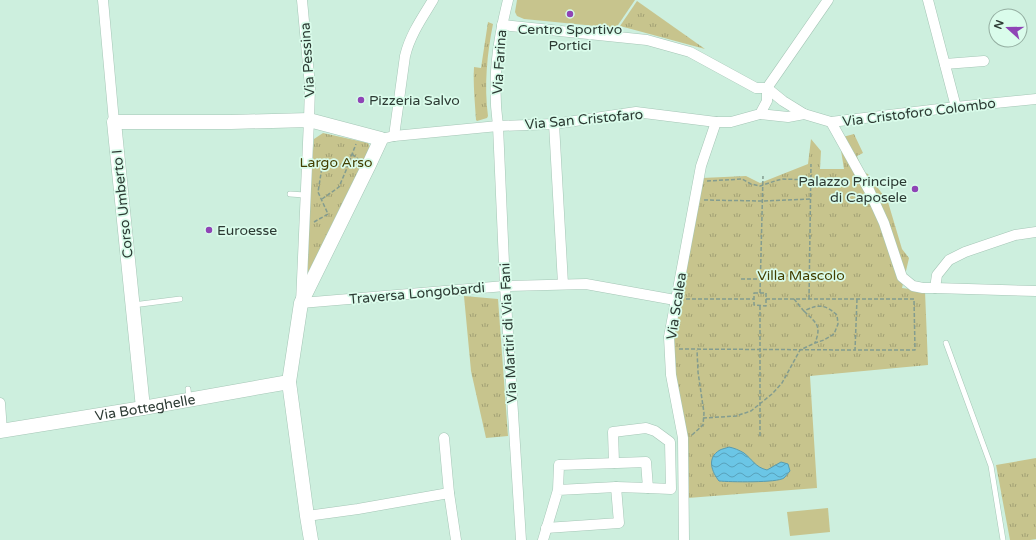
<svg xmlns="http://www.w3.org/2000/svg" width="1036" height="540" viewBox="0 0 1036 540" font-family="'Varela Round',sans-serif">
<style>
.grass{fill:url(#grass-tufts)}
.pitch{fill:#c7c48d}
.water{fill:url(#water-waves);stroke:#589cb0}
.lines{fill:none;stroke-linecap:round;stroke-linejoin:round}
.lane-casing{stroke:#a5c6b6;stroke-width:6}
.street-casing{stroke:#a5c6b6;stroke-width:11}
.secondary-casing{stroke:#a5c6b6;stroke-width:15}
.path{stroke:#839c8f;stroke-width:1.5;stroke-dasharray:4 2;stroke-linecap:butt}
.lane{stroke:#fff;stroke-width:5}
.street{stroke:#fff;stroke-width:10}
.secondary{stroke:#fff;stroke-width:14}
.poi-dot{fill:#8f44b6;stroke:#dafceb;stroke-width:1.5}
.labels{text-anchor:middle;stroke-width:3.5;stroke-linejoin:round;paint-order:stroke}
.poi-label{font-size:14px;fill:#2c3a33;stroke:#dafceb;text-anchor:start}
.street-label{font-size:14px;fill:#2c3a33;stroke:#dafceb}
.park-label{font-size:14px;fill:#423e00;stroke:#dafceb}
</style>
<defs>
<pattern id="grass-tufts" width="24" height="20" patternUnits="userSpaceOnUse"><rect width="24" height="20" fill="#c7c48d"/><path d="M3 7l-1-3M5 7V3M7 7l1-3M15 17l-1-3M17 17v-4M19 17l1-3" fill="none" stroke="#a2a074"/></pattern>
<pattern id="water-waves" width="16" height="10" patternUnits="userSpaceOnUse"><rect width="16" height="10" fill="#6bc6e6"/><path d="M0 5q4-4 8 0t8 0" fill="none" stroke="#58a2bb"/></pattern>
</defs>
<rect width="100%" height="100%" fill="#cdefde"/>
<g class="grass">
<polygon points="637,1 705,49 620,26"/>
<path d="M488 22 493 24C487 54 484 85 488 116L487 118 477 121 476 120C475 102 473 85 474 67L481 68Z"/>
<polygon points="323,133 368,143 370,147 308,273 303,272 314,139"/>
<polygon points="854,134 863,153 857,156 863,172 868,174 888,202 902,249 909,258 902,288 925,291 928,365 810,376 817,488 688,498 688,440 676,386 672,335 702,178 746,176 760,183 808,164 811,139 821,151 820,169 844,169 839,138"/>
<polygon points="464,296 498,299 508,436 486,438 471,371"/>
<polygon points="1036,458 1036,539 1030,540 1010,540 996,465"/>
</g>
<g class="pitch">
<polygon points="517,0 635,0 616,28 524,19 517,16 515,12"/>
<polygon points="828,508 830,532 790,536 787,512"/>
</g>
<path class="water" d="M729 447C734 448 739 450 744 453 753 460 755 467 767 470L781 462 788 464 790 471C788 473 786 476 784 478 777 483 730 482 719 481 712 472 706 458 720 450 722 449 726 448 729 447Z"/>
<g class="lines">
<g class="lane-casing">
<g id="lane">
<polyline points="290,194 305,195"/>
<polyline points="133,305 180,299"/>
<polyline points="946,343 991,466 1003,540"/>
<polyline points="188,389 189,398"/>
</g>
</g>
<g class="street-casing">
<g id="street">
<polyline points="103,0 114,122"/>
<polyline points="302,0 310,86 309,120 301,303 505,286 586,284 675,300"/>
<path d="M508 0C497 44 492 81 498 126L505 286 521 540"/>
<polyline points="928,0 956,107"/>
<polyline points="502,25 647,40 690,52 756,88 767,88"/>
<polyline points="945,64 984,61"/>
<polyline points="767,88 783,101 804,114 831,122 956,107 1036,99"/>
<polyline points="767,88 828,0"/>
<polyline points="760,114 788,117 804,114"/>
<polyline points="831,122 869,190 884,223 902,277 913,286 923,288 935,288 1036,291"/>
<polyline points="554,124 563,284"/>
<path d="M394 136 405 56C410 35 422 18 433 0"/>
<polyline points="381,139 394,136 498,126 554,124 636,112 716,122 731,122 760,114 767,101 767,88"/>
<polyline points="935,288 937,275 949,260 965,252 1015,235 1036,232"/>
<polyline points="0,403 2,431"/>
<polyline points="444,438 449,493 456,540"/>
<polyline points="614,463 613,432 646,428 655,431 670,442 671,489 648,488"/>
<polyline points="307,516 358,509 449,493"/>
<polyline points="546,528 619,523 616,487"/>
<polyline points="543,540 558,490 559,465 646,462 648,488 616,487 558,490"/>
<polyline points="684,540 683,438 671,375 669,337 701,166 716,122"/>
</g>
</g>
<g class="secondary-casing">
<g id="secondary">
<polyline points="143,408 114,122 231,122 309,120 381,139 368,167 301,303 289,382 307,516 311,540"/>
<path id="s1" d="M0 431 143 408 289 382"/>
</g>
</g>
<g class="path">
<polyline points="352,154 358,159"/>
<polyline points="707,181 742,179 751,184 760,186 775,181 782,179 811,180"/>
<polyline points="322,199 339,187 347,168"/>
<polyline points="704,200 762,201 810,199"/>
<polyline points="314,222 328,214 318,192 323,161 347,167 356,144"/>
<polyline points="741,279 761,279"/>
<polygon points="754,293 766,293 766,306 754,305"/>
<polyline points="760,293 763,176"/>
<polyline points="686,299 754,299"/>
<polyline points="766,299 914,299 915,350 855,350 857,299"/>
<polyline points="809,299 811,164"/>
<path d="M804 311C816 323 822 325 815 343"/>
<polyline points="679,349 855,350"/>
<path d="M703 418 736 416 751 411 772 394 782 383 800 350 815 343 824 340 834 334 838 324 837 315C825 304 818 304 804 311L803 310 794 299"/>
<polyline points="692,435 703,425 704,413 698,372 697,350"/>
<polyline points="760,436 760,305"/>
</g>
<use href="#lane" class="lane"/>
<use href="#street" class="street"/>
<use href="#secondary" class="secondary"/>
</g>
<g class="poi-dot">
<circle cx="570" cy="14" r="4"/>
<circle cx="361" cy="100" r="4"/>
<circle cx="915" cy="189" r="4"/>
<circle cx="209" cy="230" r="4"/>
</g>
<g class="labels">
<g class="poi-label">
<text x="570" y="34" text-anchor="middle">Centro Sportivo<tspan x="570" dy="16">Portici</tspan></text>
<text x="369" y="105">Pizzeria Salvo</text>
<text x="907" y="186" text-anchor="end">Palazzo Principe<tspan x="907" dy="16">di Caposele</tspan></text>
<text x="217" y="235">Euroesse</text>
</g>
<g class="street-label">
<text transform="translate(307 60) rotate(-94)" y="5">Via Pessina</text>
<text transform="translate(499 62) rotate(-86)" y="5">Via Farina</text>
<text transform="translate(919 112) rotate(-7)" y="5">Via Cristoforo Colombo</text>
<text transform="translate(584 119) rotate(-5)" y="5">Via San Cristofaro</text>
<text transform="translate(122 204) rotate(-96)" y="5">Corso Umberto I</text>
<text transform="translate(417 293) rotate(-5)" y="5">Traversa Longobardi</text>
<text transform="translate(676 306) rotate(-81)" y="5">Via Scalea</text>
<text transform="translate(508 333) rotate(-93)" y="5">Via Martiri di Via Fani</text>
<text dy="5" stroke="none"><textPath href="#s1" startOffset="147">Via Botteghelle</textPath></text>
</g>
<g class="park-label">
<text x="336" y="167">Largo Arso</text>
<text x="801" y="280">Villa Mascolo</text>
</g>
</g>
<g transform="translate(1008 28) rotate(291)"><circle r="19" fill="#dafceb" stroke="#94aea1"/>
<path d="M0-3L7 15L0 10L-7 15Z" fill="#8f44b6"/>
<text y="-6" font-size="11" font-weight="bold" text-anchor="middle" fill="#2c3a33">N</text>
</g>
</svg>
